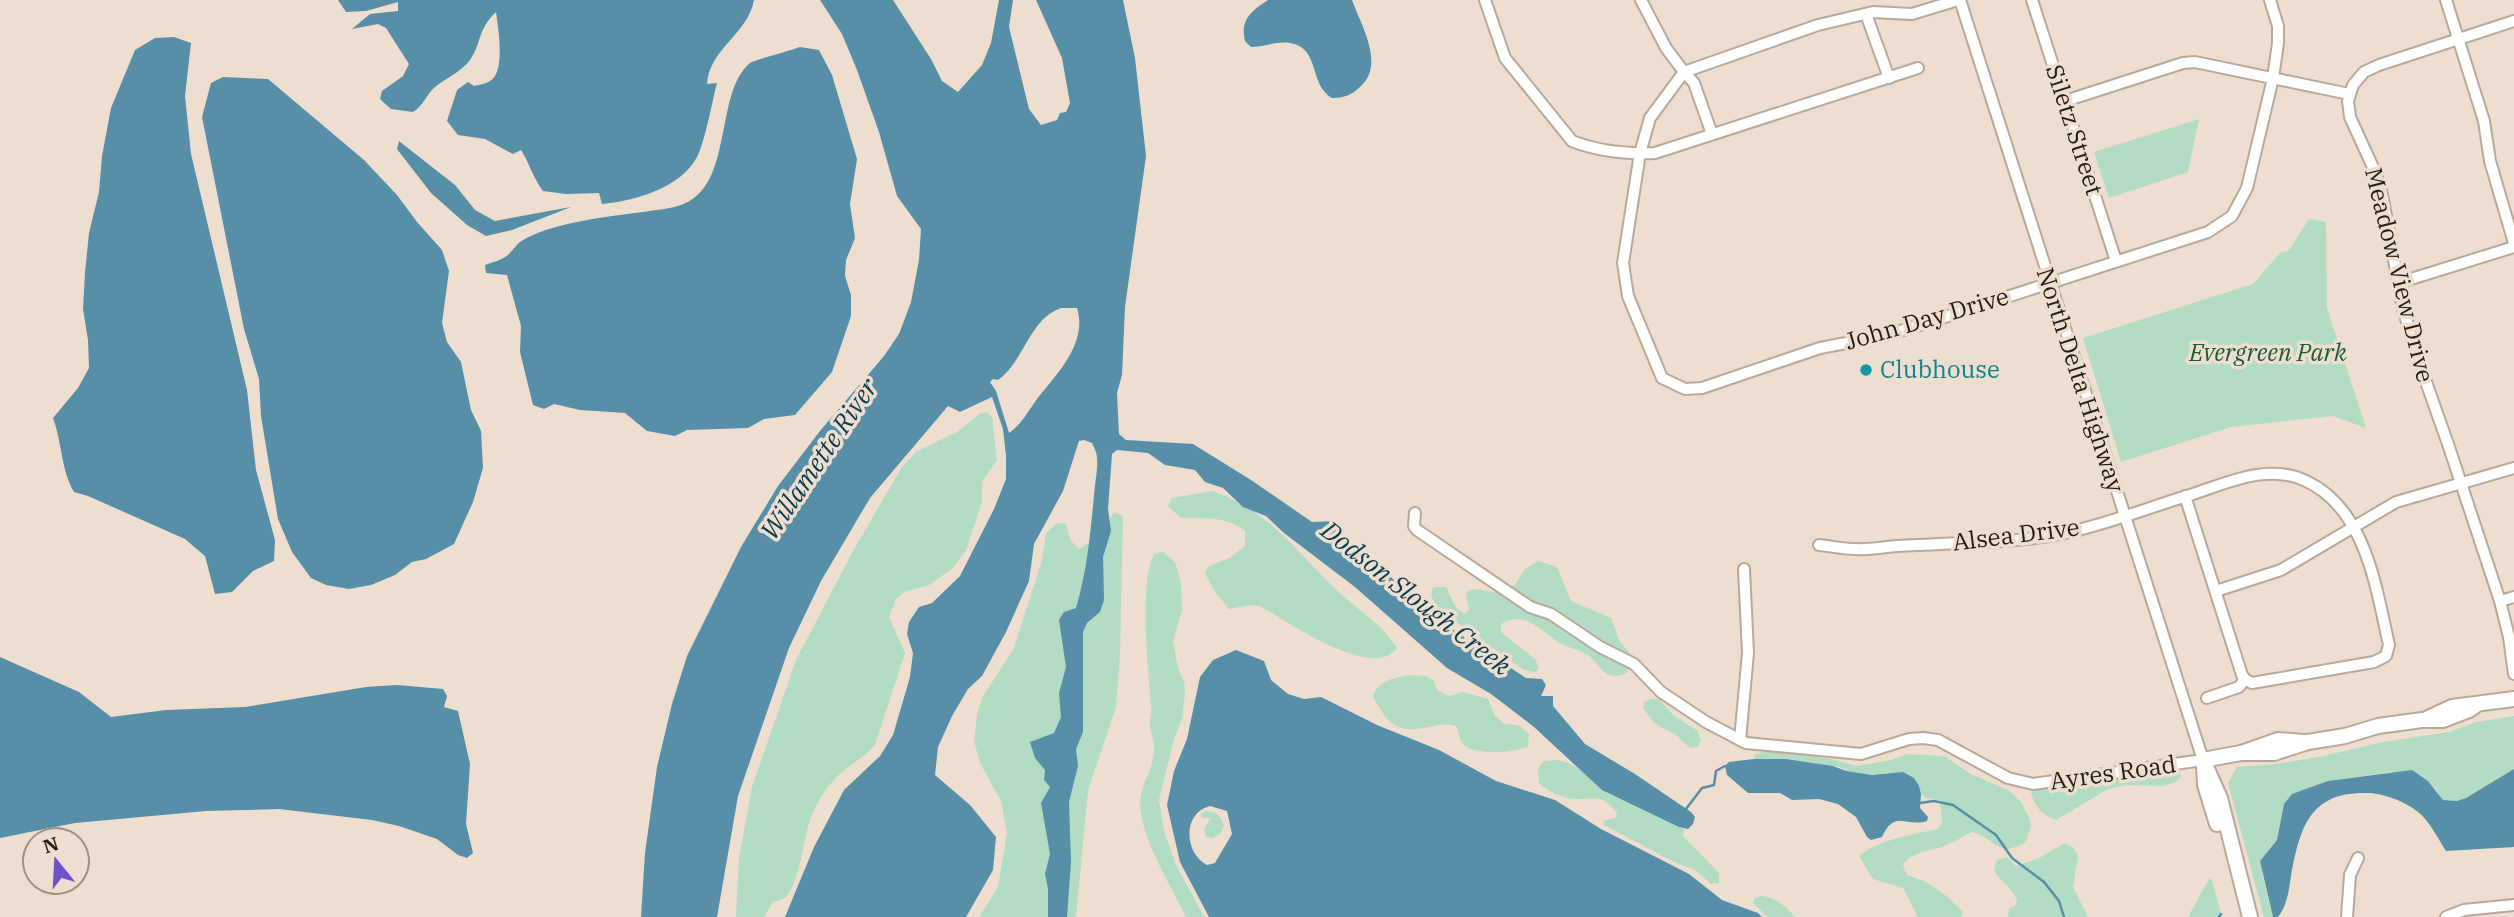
<svg xmlns="http://www.w3.org/2000/svg" width="2514" height="917" viewBox="0 0 2514 917" font-family="'IBM Plex Serif',serif">
<style>
.green{fill:#b2dcc4}
.water{fill:#568fa7;fill-rule:evenodd}
.lines{fill:none;stroke-linecap:round;stroke-linejoin:round}
.stream{stroke:#568fa7;stroke-width:2.5}
.minor-casing{stroke:#b8a99b;stroke-width:14}
.tertiary-casing{stroke:#b8a99b;stroke-width:18}
.minor{stroke:#fff;stroke-width:10}
.tertiary{stroke:#fff;stroke-width:14}
.culture-dot{fill:#0f9aa8;stroke:#eedecf;stroke-width:2.5}
.labels{text-anchor:middle;stroke-width:7;stroke-linejoin:round;paint-order:stroke}
.street-label{font-size:24px;fill:#221d17;stroke:#eedecf}
.park-label{font-size:24px;font-style:italic;fill:#1c5a3e;stroke:#eedecf}
.culture-label{font-size:24px;fill:#0d838f;stroke:#eedecf;text-anchor:start}
.water-label{font-size:26px;font-style:italic;fill:#0a3d50;stroke:#eedecf}
</style>
<rect width="100%" height="100%" fill="#eedecf"/>
<g class="green">
<polygon points="2199,119 2188,172 2109,198 2094,152"/>
<polygon points="2309,219 2326,222 2327,308 2366,428 2333,416 2231,427 2121,462 2083,338 2253,284 2280,253 2289,250"/>
<path d="M987 412 992 417 997 460 982 482V502L966 550 953 568 929 585 904 592 896 599 889 617 905 653 875 745C866 755 856 761 846 769 830 781 818 799 811 817 804 834 799 890 783 899 780 901 776 901 773 902L764 917H736L739 858 752 787 796 660 853 551 902 467 916 452 957 432 979 414Z"/>
<path d="M1212 491C1274 512 1297 555 1343 596 1365 615 1380 623 1397 648 1373 682 1285 620 1260 606L1251 605 1229 609 1213 589 1205 573 1208 567 1231 557 1245 546V531C1227 516 1203 518 1181 518L1168 506 1172 498Z"/>
<polygon points="1114,512 1123,516 1120,655 1116,707 1088,790 1076,917 979,917 998,887 1007,833 1001,801 980,763 974,741 977,715 982,698 1014,648 1042,560 1046,533 1057,523 1066,524 1071,541 1079,549 1102,535"/>
<path d="M1163 552 1175 562 1181 582 1182 611 1173 641 1178 668 1184 682 1185 693 1182 719 1174 739 1159 800 1164 831 1176 865 1204 917H1186C1171 886 1147 848 1141 814 1136 788 1153 774 1154 751 1155 743 1151 733 1150 725 1149 718 1152 711 1151 704 1148 669 1139 583 1154 554Z"/>
<path d="M1538 561 1557 567 1571 601 1611 618 1620 642 1632 656 1627 673C1601 683 1603 664 1586 654 1578 649 1568 648 1560 643 1540 631 1526 610 1501 624V632L1535 659 1539 668 1536 672 1524 670 1440 611 1431 596 1433 587H1446L1456 608 1465 614 1469 610 1466 596 1467 591 1477 589 1498 593 1515 585 1525 569Z"/>
<path d="M1409 675 1426 676 1434 681 1437 690 1449 696 1463 692 1488 699 1495 716 1505 724 1518 725 1529 734 1528 746C1516 753 1471 756 1462 743 1459 739 1459 731 1456 726 1446 723 1439 725 1429 727 1397 734 1387 724 1373 696 1378 680 1395 678 1409 675Z"/>
<polygon points="1651,699 1659,699 1673,715 1698,731 1701,741 1697,747 1690,748 1676,735 1654,723 1643,708 1644,702"/>
<polygon points="2514,716 2514,769 2466,798 2457,801 2443,800 2435,788 2420,775 2391,772 2328,781 2292,794 2284,804 2277,840 2268,850 2262,874 2273,917 2264,917 2228,783 2237,767 2277,764 2323,756 2383,742 2449,732 2476,722"/>
<path d="M1768 750 1831 759 1856 766 1891 760 1907 754 1944 756 1971 774 2008 790 2020 801 2029 817 2031 827 2025 843C1996 858 1997 838 1972 832 1962 837 1952 843 1942 847 1929 851 1909 852 1903 866L1907 875C1931 882 1947 895 1963 912L1961 917H1918L1903 888 1873 879 1859 856C1880 839 1911 835 1938 829L1942 823 1940 800 1926 798 1921 794 1919 786 1903 772C1883 773 1857 780 1840 767L1786 759H1754L1755 755Z"/>
<path d="M1558 760C1578 764 1593 780 1610 792 1634 807 1663 812 1684 830L1683 836 1719 873V883L1711 884 1695 870 1674 862 1604 825 1603 821 1615 818 1617 813C1601 793 1598 800 1576 799 1563 799 1548 791 1539 783L1538 769 1543 761Z"/>
<path d="M2178 766 2181 776 2177 781 2164 786 2126 785 2108 789 2056 820C2042 815 2034 806 2031 792L2045 786Z"/>
<path d="M1206 811C1218 811 1220 816 1224 826L1220 834 1212 838 1206 837 1204 829 1211 818H1201V814Z"/>
<path d="M2065 843 2074 848 2078 856 2073 887 2088 917H2008L2009 909 2016 905 2017 900C2010 885 2001 883 1994 870L1997 860 2007 857 2016 866 2039 858Z"/>
<polygon points="2211,878 2222,917 2188,917 2209,879"/>
<path d="M1761 896C1776 897 1785 906 1795 917H1767L1753 903 1754 899Z"/>
</g>
<g class="water">
<path d="M338 0H754C748 34 709 49 707 84L717 83C712 102 705 142 697 157 681 188 634 201 602 204L599 193 566 194 543 191C533 178 530 164 521 150L513 154 485 139 458 135 447 121 457 90 468 82 474 86C478 85 485 84 490 81 506 72 498 27 496 12 477 30 482 43 470 60 461 72 446 78 435 87 426 95 424 105 413 112L391 109 380 99 382 91 403 76 409 64 386 28 378 24 352 29 370 14 398 11V2L366 11 346 12Z"/>
<path d="M820 0H893L931 59 942 81 958 92 982 65 991 43 999 0H1013L1009 27 1029 109 1041 125 1057 120 1060 113 1066 112 1070 103 1062 58 1036 0H1123L1135 58 1146 156 1125 307 1122 375 1117 393 1119 434 1126 440 1193 444 1251 480 1312 522 1337 521 1344 532 1341 539 1344 544 1369 557 1431 614 1468 640 1526 678 1542 679 1546 685 1541 696H1553V706L1585 744 1635 774 1691 812 1695 817 1693 824 1688 829 1679 827 1602 790 1534 727 1491 694 1447 668 1355 587 1284 533 1266 516 1243 507 1223 488 1205 482 1195 470 1165 465 1148 453 1117 450 1112 454 1108 509 1111 531 1103 557 1104 600 1100 612 1087 623 1083 632V732L1076 749 1078 766 1069 802 1071 862 1067 917H1048V889L1045 874 1050 854 1041 803 1050 787 1044 780 1045 770 1035 758 1030 742 1054 733 1061 717 1059 693 1066 667 1059 620 1064 612 1076 608C1088 568 1091 526 1095 485 1096 476 1098 467 1097 458 1097 452 1094 448 1092 443L1084 440 1079 441 1063 491 1034 544 1029 581 1006 632 982 676 968 689 952 716 938 747 935 775 970 805 996 837 993 870 966 917H785L814 847 844 790 880 756 893 735 910 677 913 653 907 634 909 622 919 607 932 603 960 576 994 509 1006 479V456L1003 429 992 397 960 412 948 406 870 498 821 581 789 648 738 796 717 917H641L645 853 657 767 672 704 687 656 741 547 778 486 820 431 884 356 899 334 911 302 919 260 921 229 897 196 879 132 857 70 842 34ZM1061 308H1077C1088 343 1057 374 1037 399 1029 410 1021 425 1009 433L996 391 990 382 993 379 998 380C1024 362 1029 319 1061 308Z"/>
<path d="M1268 0H1352C1361 25 1385 64 1361 86 1352 95 1344 98 1332 98 1308 84 1321 48 1290 43 1276 41 1264 47 1251 47L1245 41C1240 20 1251 11 1268 0Z"/>
<path d="M174 37 191 43 185 96 191 154 247 390 256 470 275 540 274 561 253 571 232 592 215 594 205 556 185 539 88 496 74 492C61 470 62 442 53 418L78 388 89 368 88 340 83 309 85 273 89 233 99 192 102 156 111 108 135 50 155 38Z"/>
<path d="M800 47 819 50 832 75 857 159 850 204 855 238 846 260 845 276 851 295V316L832 372 795 415 764 419 748 428 687 430 675 436 647 431 625 413 580 410 554 404 544 409 533 405 520 352 521 326 507 275 486 273 485 265C493 262 503 260 509 254 513 250 516 245 520 242 548 223 610 216 643 212 661 209 679 209 694 198 731 171 717 90 750 63 754 60 790 51 800 47Z"/>
<polygon points="223,77 268,79 364,160 397,195 417,222 442,250 449,271 442,323 447,342 461,362 471,410 481,431 483,468 473,502 454,544 426,559 412,562 395,575 371,585 349,589 326,585 311,578 292,552 278,519 261,416 259,379 244,329 202,117 211,83"/>
<polygon points="399,141 455,185 475,210 495,221 571,207 512,230 486,236 467,225 431,193 397,149"/>
<path d="M1236 650 1264 661 1271 680 1288 694 1304 699 1321 697 1377 725 1439 750 1496 781 1555 800 1601 829 1689 874 1722 900 1758 913 1762 917H1209L1180 862 1167 805 1174 771 1187 739 1200 677 1213 660ZM1210 806 1227 811 1232 834 1215 863 1207 865C1184 853 1182 813 1210 806Z"/>
<polygon points="0,657 79,692 111,717 166,710 245,707 366,687 397,685 443,689 447,696 444,707 458,711 470,764 466,824 473,853 467,858 458,855 437,839 399,826 372,820 279,809 206,811 75,823 0,838"/>
<path d="M1754 759H1786L1833 766 1846 771 1872 775 1903 772 1914 778 1919 786 1921 794 1920 808 1928 817 1927 821C1906 828 1895 808 1882 837L1871 840 1867 837 1856 817 1838 804 1819 799 1792 800 1780 793H1748L1727 775 1725 766 1729 762Z"/>
<path d="M2514 769V847L2446 851C2438 839 2430 821 2418 812 2406 802 2383 793 2368 793 2310 791 2300 827 2291 876 2289 890 2287 906 2278 917H2273L2260 861 2277 840 2284 804 2292 794 2328 781 2412 770 2428 781 2443 800 2457 801 2466 798Z"/>
</g>
<g class="lines">
<g class="stream">
<polyline points="1920,803 1934,801 1953,805 1996,835 2012,858 2044,882 2059,901 2064,917"/>
<polyline points="1686,809 1702,788 1714,785 1716,771 1725,766"/>
<polyline points="2219,917 2221,914"/>
</g>
<g class="minor-casing">
<g id="minor">
<path d="M1485 0 1505 58 1572 141C1597 151 1629 154 1655 153L1918 68"/>
<polyline points="1641,0 1666,48 1684,72 1818,25 1873,12 1912,14 1958,0"/>
<polyline points="2032,0 2116,261"/>
<polyline points="2446,0 2484,121 2490,161 2514,243"/>
<polyline points="1866,14 1889,78"/>
<polyline points="2514,21 2379,65 2364,72 2353,85 2348,101 2350,117 2376,174 2382,194 2403,309 2419,362 2449,447 2500,601 2509,637 2514,674"/>
<polyline points="2065,101 2183,63 2195,62 2349,94"/>
<polyline points="1712,134 1694,83 1684,72 1650,118 1640,153 1623,263 1628,296 1662,378 1685,389 1702,388 1820,348 1883,336 1917,326 2208,232 2232,216 2247,188 2273,78 2278,43 2278,26 2270,0"/>
<polyline points="2398,283 2514,247"/>
<polyline points="1415,513 1414,526 1417,530 1530,607 1551,614 1600,647 1634,664 1661,692 1706,722 1746,743 1861,754 1909,739 1923,738 1938,740 2008,778 2033,784 2203,760 1960,0"/>
<path d="M1819 545C1831 546 1843 549 1855 549 1870 550 1883 547 1897 546 1912 545 1926 545 1940 544 1980 542 2022 542 2061 534 2106 525 2150 507 2193 494 2229 482 2269 463 2306 481 2366 509 2376 588 2389 645L2386 656 2374 662 2252 683 2246 680 2242 675 2185 496"/>
<polyline points="2216,591 2281,570 2396,502 2514,468"/>
<polyline points="2500,601 2514,597"/>
<polyline points="2207,698 2239,687 2245,679"/>
<polyline points="1740,740 1748,653 1744,569"/>
<polyline points="2347,917 2350,875 2358,858"/>
<polyline points="2446,917 2464,910 2514,905"/>
</g>
</g>
<g class="tertiary-casing">
<g id="tertiary">
<polyline points="2424,720 2452,707 2514,699"/>
<polyline points="2241,753 2274,753 2308,742 2345,736 2378,726 2422,720 2443,720 2469,710 2475,706"/>
<polyline points="2203,760 2220,798 2250,917"/>
<polyline points="2203,760 2241,753 2278,740 2304,742"/>
<polyline points="2204,766 2205,785 2217,824"/>
</g>
</g>
<use href="#minor" class="minor"/>
<use href="#tertiary" class="tertiary"/>
</g>
<circle class="culture-dot" cx="1866" cy="370" r="7"/>
<g class="labels">
<g class="street-label">
<text transform="translate(2074 130) rotate(72)" y="8">Siletz Street</text>
<text transform="translate(2399 275) rotate(76)" y="8">Meadow View Drive</text>
<text transform="translate(1927 319) rotate(-16)" y="8">John Day Drive</text>
<text transform="translate(2080 380) rotate(72)" y="8">North Delta Highway</text>
<text transform="translate(2016 535) rotate(-7)" y="8">Alsea Drive</text>
<text transform="translate(2113 773) rotate(-8)" y="8">Ayres Road</text>
</g>
<g class="park-label">
<text x="2268" y="361">Evergreen Park</text>
</g>
<g class="culture-label">
<text x="1880" y="378">Clubhouse</text>
</g>
<g class="water-label">
<text transform="translate(819 459) rotate(-56)" y="9">Willamette River</text>
<text transform="translate(1416 598) rotate(38)" y="9">Dodson Slough Creek</text>
</g>
</g>
<g transform="translate(56 861) rotate(342)"><circle r="33" fill="#eedecf" stroke="#9c9185" stroke-width="2"/>
<path d="M0-5L12 26L0 18L-12 26Z" fill="#6e52cc"/>
<text y="-10" font-size="19" font-weight="bold" text-anchor="middle" fill="#221d17">N</text>
</g>
</svg>
